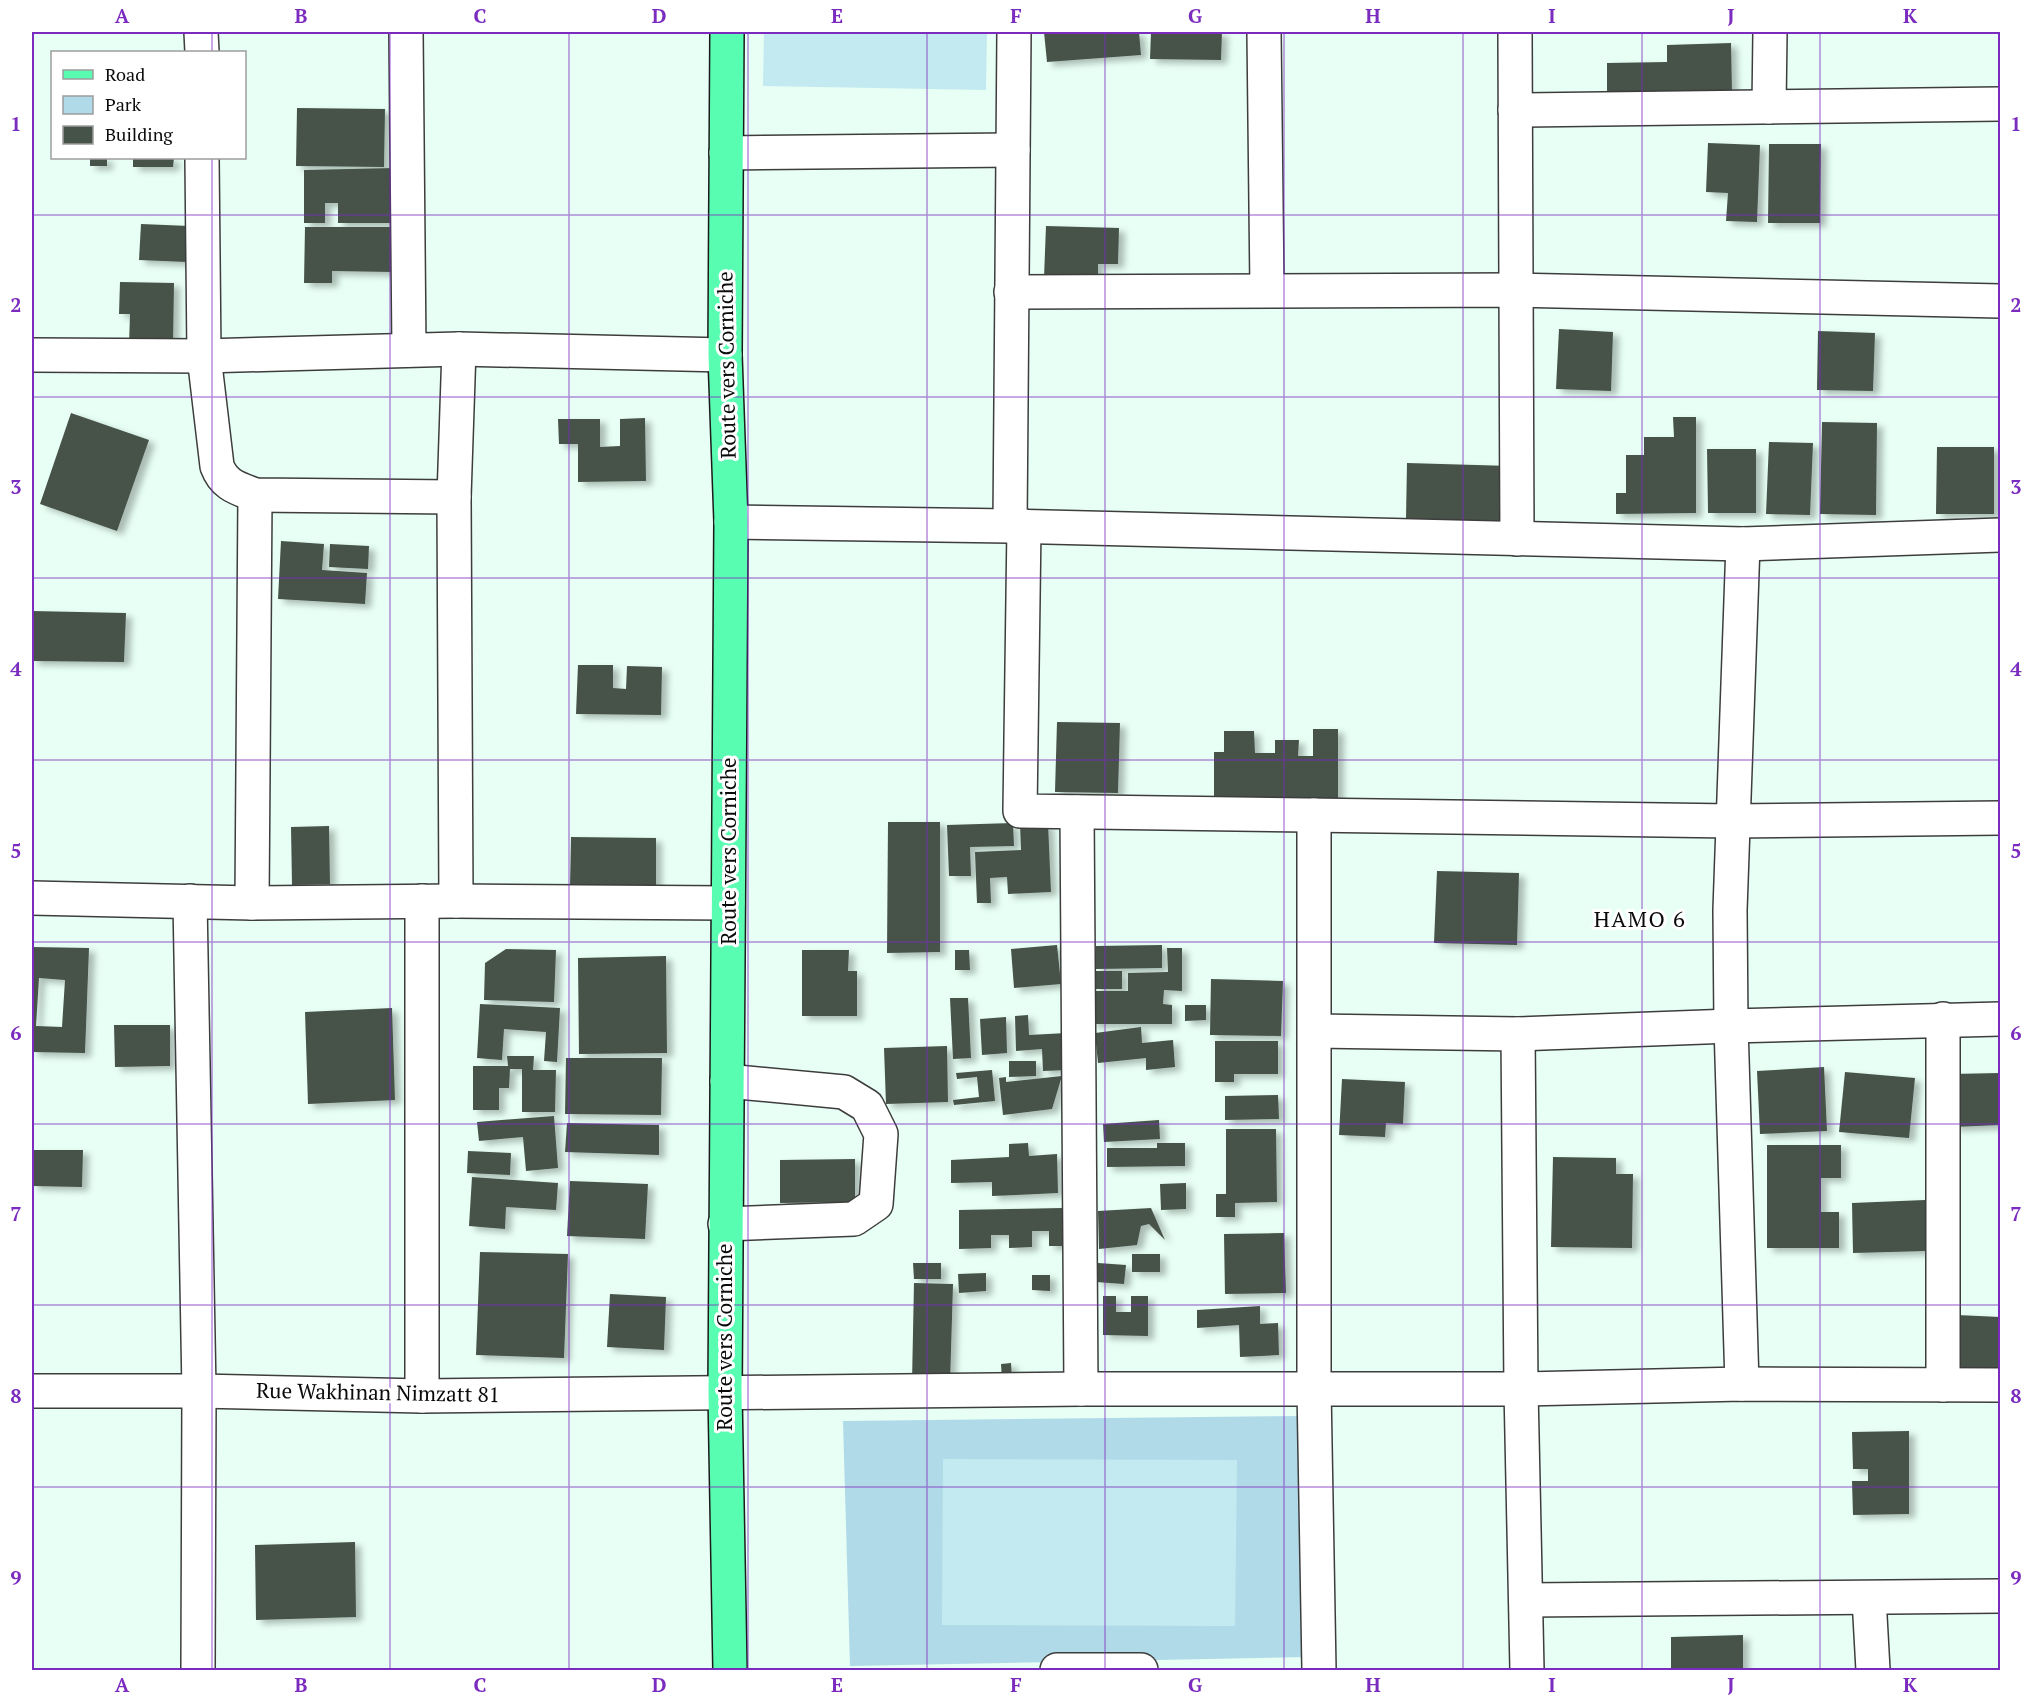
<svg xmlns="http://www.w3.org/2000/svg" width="2032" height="1702" viewBox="0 0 2032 1702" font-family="'PT Serif',serif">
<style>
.green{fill:#b1dae9}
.pitch{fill:#c3eaf0}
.building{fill:#465348;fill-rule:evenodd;filter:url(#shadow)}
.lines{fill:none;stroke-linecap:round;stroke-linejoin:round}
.minor-casing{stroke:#3d3d3d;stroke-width:36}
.major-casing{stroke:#1b1b1b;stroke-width:36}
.minor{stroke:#fff;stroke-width:33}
.major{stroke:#59fdb2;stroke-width:33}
.grid{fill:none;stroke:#7b2cbf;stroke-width:1.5;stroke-opacity:0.55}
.labels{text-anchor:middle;stroke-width:6;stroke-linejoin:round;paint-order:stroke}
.street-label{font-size:21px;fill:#0a0a0a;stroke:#fff}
.neighbourhood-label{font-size:22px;letter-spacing:1.5px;fill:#0a0a0a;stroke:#fff}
.neatline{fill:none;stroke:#7b2cbf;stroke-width:2}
.grid-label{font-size:20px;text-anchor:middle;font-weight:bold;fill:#7b2cbf}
</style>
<defs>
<filter id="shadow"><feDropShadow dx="6" dy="4" stdDeviation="3" flood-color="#0004"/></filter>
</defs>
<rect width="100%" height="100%" fill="#e7fff5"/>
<polygon class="green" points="1301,1416 1306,1657 850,1666 843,1421"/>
<g class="pitch">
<polygon points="764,32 987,32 986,90 763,86"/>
<polygon points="943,1459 1237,1460 1235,1626 942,1625"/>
</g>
<g class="building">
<polygon points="1044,32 1139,32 1141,55 1047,62"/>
<polygon points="1151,32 1222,32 1221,60 1150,59"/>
<polygon points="1731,43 1732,94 1607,97 1607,63 1667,62 1667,45"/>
<polygon points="297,108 385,109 384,167 296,166"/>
<polygon points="1708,143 1760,145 1757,222 1726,221 1728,193 1706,192"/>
<polygon points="1769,144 1821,144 1820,223 1768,223"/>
<rect x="90" y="158" width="17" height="8"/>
<polygon points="133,158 174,158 173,167 133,167"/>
<polygon points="394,168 394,223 338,223 338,203 325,203 325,223 304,223 304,170"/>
<polygon points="141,224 189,226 187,262 139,260"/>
<polygon points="1046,226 1119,228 1118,264 1098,264 1098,279 1044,278"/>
<polygon points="305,227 394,227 393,272 332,271 332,283 304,283"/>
<polygon points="120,282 174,283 173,346 129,345 130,314 119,314"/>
<polygon points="1559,329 1613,332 1611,391 1556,389"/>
<polygon points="1818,331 1875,333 1873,391 1817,390"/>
<polygon points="71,413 149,440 117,531 40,504"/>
<polygon points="1673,417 1696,417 1696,513 1616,514 1616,493 1626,493 1626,455 1644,455 1644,437 1674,437"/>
<polygon points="645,418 646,481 578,482 578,444 559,444 558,419 600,419 600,447 620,446 620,419"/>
<polygon points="1822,422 1877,423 1876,515 1820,514"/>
<polygon points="1769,442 1813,443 1810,515 1766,514"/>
<polygon points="1937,447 1994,447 1994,514 1936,514"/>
<polygon points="1707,449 1756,449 1756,513 1708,513"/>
<polygon points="1407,463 1510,466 1508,522 1406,519"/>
<polygon points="281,541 324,544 322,570 367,573 365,604 278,599"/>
<polygon points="330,544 369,546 368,569 329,567"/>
<polygon points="32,611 126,613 124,662 32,661"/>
<polygon points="578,665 613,665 613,688 626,689 627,666 662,667 661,715 576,714"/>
<polygon points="1057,722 1120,723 1118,793 1055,792"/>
<polygon points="1313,729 1338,729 1338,803 1214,802 1214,752 1224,752 1224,731 1254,731 1255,753 1275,753 1275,740 1299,740 1298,756 1313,756"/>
<polygon points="888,822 940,822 940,952 887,953"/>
<polygon points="1013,823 1014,846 970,847 971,876 949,876 947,825"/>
<polygon points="1048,823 1051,892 1008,894 1007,877 990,878 991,903 977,903 975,852 1021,850 1020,824"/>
<polygon points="329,826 330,884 292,885 291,827"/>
<polygon points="571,837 656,838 656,887 570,886"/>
<polygon points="1437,871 1519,873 1517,945 1434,943"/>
<polygon points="1057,945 1061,984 1014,988 1011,949"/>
<polygon points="1162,945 1162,968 1096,969 1096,946"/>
<path d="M32 947 89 948 85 1053 32 1052ZM39 978 65 980 62 1027 36 1026Z"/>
<polygon points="1167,948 1182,948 1182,991 1164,990 1163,1004 1172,1005 1172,1024 1091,1024 1090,991 1128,991 1128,973 1168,972"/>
<polygon points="506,949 556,950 554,1002 484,1000 485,963"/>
<polygon points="802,950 849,950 848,971 857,971 857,1016 802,1016"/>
<polygon points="955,950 969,950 970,970 955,970"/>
<polygon points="666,956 667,1053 579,1054 578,958"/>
<polygon points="1096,971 1122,971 1122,989 1095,989"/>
<polygon points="1211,979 1283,981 1281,1036 1210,1035"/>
<polygon points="950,998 968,998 971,1058 953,1059"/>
<polygon points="480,1004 560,1008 557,1062 544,1061 546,1032 504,1029 502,1060 477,1058"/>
<polygon points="1185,1005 1206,1005 1206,1020 1185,1021"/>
<polygon points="392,1008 395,1100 308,1104 305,1012"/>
<polygon points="1028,1015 1029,1035 1067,1033 1068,1070 1043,1071 1042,1049 1016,1051 1015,1016"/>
<polygon points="1006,1017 1007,1053 982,1055 980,1019"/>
<polygon points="114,1025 170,1025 170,1066 115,1067"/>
<polygon points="1141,1027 1142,1043 1173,1040 1175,1067 1146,1070 1146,1058 1098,1063 1095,1033"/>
<polygon points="1215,1041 1278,1041 1278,1074 1234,1074 1234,1082 1215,1082"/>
<polygon points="947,1046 948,1102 886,1104 884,1048"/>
<polygon points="507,1056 534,1056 533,1070 556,1070 555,1112 522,1112 522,1069 510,1069 509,1088 499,1088 499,1110 473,1110 473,1066 508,1066"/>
<polygon points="566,1058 662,1058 661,1115 565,1114"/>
<polygon points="1009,1061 1036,1061 1036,1076 1009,1077"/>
<polygon points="1824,1067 1827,1131 1760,1134 1757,1071"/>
<polygon points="992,1070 995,1101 954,1105 953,1100 979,1097 977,1077 957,1079 956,1073"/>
<polygon points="1845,1072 1915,1078 1909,1138 1839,1132"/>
<polygon points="2000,1073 2000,1125 1953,1127 1952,1074"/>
<polygon points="1062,1076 1052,1109 1003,1115 999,1078 1006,1077 1006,1082"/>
<polygon points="1342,1079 1405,1082 1403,1124 1386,1123 1385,1137 1339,1135"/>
<polygon points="1278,1095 1279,1119 1225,1120 1225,1096"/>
<polygon points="554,1116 558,1168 526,1171 523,1137 479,1141 477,1122"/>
<polygon points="1159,1120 1160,1139 1104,1142 1103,1124"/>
<polygon points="567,1123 659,1125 659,1155 565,1152"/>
<polygon points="1226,1129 1276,1129 1277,1202 1235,1203 1235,1217 1216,1217 1216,1194 1226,1194"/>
<polygon points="1028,1143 1029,1156 1057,1154 1058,1193 992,1196 992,1182 951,1183 951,1160 1009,1157 1009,1144"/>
<polygon points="1157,1143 1185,1143 1185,1166 1107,1167 1107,1148 1157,1148"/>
<polygon points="1767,1145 1841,1145 1841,1178 1821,1178 1821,1212 1839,1212 1839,1248 1767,1248"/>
<polygon points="32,1150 83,1150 82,1187 32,1186"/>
<polygon points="468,1151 511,1153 510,1175 467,1173"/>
<polygon points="1553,1157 1616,1158 1616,1174 1633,1174 1632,1248 1551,1247"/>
<polygon points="855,1159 855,1202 780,1203 780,1160"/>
<polygon points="472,1177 558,1183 556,1210 506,1207 505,1229 469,1226"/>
<polygon points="570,1181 648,1184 645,1239 567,1236"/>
<polygon points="1186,1183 1186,1209 1161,1210 1160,1184"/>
<polygon points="1925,1200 1926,1251 1853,1253 1852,1203"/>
<polygon points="1062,1208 1063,1246 1049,1246 1049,1231 1032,1231 1032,1247 1009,1248 1009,1235 991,1235 991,1248 959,1249 959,1210"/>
<polygon points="1151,1208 1165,1240 1149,1224 1141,1226 1137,1245 1099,1249 1098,1211"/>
<polygon points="1284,1233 1286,1293 1225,1294 1224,1234"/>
<polygon points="480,1252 568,1254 564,1358 476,1355"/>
<rect x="1132" y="1254" width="28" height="18"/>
<polygon points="913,1263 941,1263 941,1279 914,1279"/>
<polygon points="1098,1263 1126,1265 1124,1284 1096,1282"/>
<polygon points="986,1273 986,1291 959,1293 958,1274"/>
<polygon points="1032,1275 1050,1275 1050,1291 1032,1290"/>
<polygon points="914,1283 953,1284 950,1383 912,1382"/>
<polygon points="610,1294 666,1297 664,1350 607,1347"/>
<polygon points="1103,1296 1116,1296 1116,1312 1131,1312 1131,1296 1148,1296 1148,1336 1103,1335"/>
<polygon points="1260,1306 1260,1324 1278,1323 1279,1355 1240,1357 1239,1325 1197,1328 1197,1310"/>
<polygon points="1957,1315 2000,1317 2000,1376 1954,1374"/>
<polygon points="1011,1363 1012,1379 1002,1380 1001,1364"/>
<polygon points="1909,1431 1909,1514 1853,1515 1852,1481 1868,1481 1868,1469 1853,1469 1852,1432"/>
<polygon points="355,1542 356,1617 256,1620 255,1545"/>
<polygon points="1743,1635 1743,1670 1671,1670 1671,1637"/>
</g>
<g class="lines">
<g class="minor-casing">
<g id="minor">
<polyline points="201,32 202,52"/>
<polyline points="406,32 409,350"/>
<polyline points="1264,32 1267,290"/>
<polyline points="1515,32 1517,539"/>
<polyline points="1769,107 1770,32"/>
<polyline points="1515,110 2000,104"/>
<polyline points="726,153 1013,150"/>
<path d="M202 158 204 356 217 466C224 485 237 488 255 495L454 497"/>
<polyline points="1011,292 1516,290 2000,301"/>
<polyline points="32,355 204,356 459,349 725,355"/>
<polyline points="731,522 1010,526 1743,544 2000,535"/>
<polyline points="1010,526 1014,32"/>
<polyline points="1024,526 1020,811 1732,821 2000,818"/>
<polyline points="1077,812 1081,1389"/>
<polyline points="1314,815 1314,1388 1319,1670"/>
<polyline points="32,898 252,903 456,901 728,903"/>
<polyline points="190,901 199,1391 198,1670"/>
<polyline points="456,901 454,497 459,349"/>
<polyline points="252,903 255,495"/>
<polyline points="1315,1031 1518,1034 1731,1026 2000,1019"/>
<polyline points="1518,1034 1521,1389 1527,1670"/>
<polyline points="725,1224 854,1219 876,1204 881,1134 867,1106 844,1092 727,1081"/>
<polyline points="1742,1384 1731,1026 1730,910 1743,544"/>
<polyline points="1943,1385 1943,1019"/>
<polyline points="32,1391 199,1391 422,1396 1081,1389 1521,1389 1742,1384 2000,1385"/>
<polyline points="422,1396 422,901"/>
<polyline points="1869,1598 1873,1670"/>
<polyline points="1527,1600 2000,1596"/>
<polyline points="1057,1670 1141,1670"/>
</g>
</g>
<g class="major-casing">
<polyline id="major" points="727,32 725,355 731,522 725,1392 730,1670"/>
</g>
<use href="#minor" class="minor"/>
<use href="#major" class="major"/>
</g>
<path class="grid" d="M212 32V52M390 32V1670M569 32V1670M748 32V1670M927 32V1670M1105 32V1670M1284 32V1670M1463 32V1670M1642 32V1670M1820 32V1670M212 158V1670M32 215H2000M32 397H2000M32 578H2000M32 760H2000M32 942H2000M32 1124H2000M32 1305H2000M32 1487H2000"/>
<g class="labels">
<g class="street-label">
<text transform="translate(727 365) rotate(-91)" y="7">Route vers Corniche</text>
<text transform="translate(729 851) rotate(-90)" y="7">Route vers Corniche</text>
<text transform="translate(725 1337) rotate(-90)" y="7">Route vers Corniche</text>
<text transform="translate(378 1393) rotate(1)" y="7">Rue Wakhinan Nimzatt 81</text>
</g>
<g class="neighbourhood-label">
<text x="1640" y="927">HAMO 6</text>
</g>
</g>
<rect width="2032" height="1702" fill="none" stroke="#ffffff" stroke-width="66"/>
<rect x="51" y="51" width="195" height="108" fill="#ffffff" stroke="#9d9d9d" stroke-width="1.5"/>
<rect x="63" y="70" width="30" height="9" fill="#59fdb2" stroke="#9d9d9d" stroke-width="1.5"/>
<text x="105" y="81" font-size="18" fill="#0a0a0a">Road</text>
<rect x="63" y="96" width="30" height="18" fill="#b1dae9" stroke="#9d9d9d" stroke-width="1.5"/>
<text x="105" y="111" font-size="18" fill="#0a0a0a">Park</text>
<rect x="63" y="126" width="30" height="18" fill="#465348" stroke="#9d9d9d" stroke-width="1.5"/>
<text x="105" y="141" font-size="18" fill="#0a0a0a">Building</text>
<rect x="33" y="33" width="1966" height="1636" class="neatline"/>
<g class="grid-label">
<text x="122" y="23">A</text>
<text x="301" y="23">B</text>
<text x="480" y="23">C</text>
<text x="659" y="23">D</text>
<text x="837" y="23">E</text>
<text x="1016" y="23">F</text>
<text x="1195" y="23">G</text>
<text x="1373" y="23">H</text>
<text x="1552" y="23">I</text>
<text x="1731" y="23">J</text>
<text x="1910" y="23">K</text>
<text x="16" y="131">1</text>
<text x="2016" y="131">1</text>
<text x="16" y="312">2</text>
<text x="2016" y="312">2</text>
<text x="16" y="494">3</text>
<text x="2016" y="494">3</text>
<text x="16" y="676">4</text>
<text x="2016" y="676">4</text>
<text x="16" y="858">5</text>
<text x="2016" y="858">5</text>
<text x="16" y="1040">6</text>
<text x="2016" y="1040">6</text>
<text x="16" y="1221">7</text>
<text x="2016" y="1221">7</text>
<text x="16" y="1403">8</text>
<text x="2016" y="1403">8</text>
<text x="16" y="1585">9</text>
<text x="2016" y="1585">9</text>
<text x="122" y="1692">A</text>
<text x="301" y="1692">B</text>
<text x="480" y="1692">C</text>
<text x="659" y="1692">D</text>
<text x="837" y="1692">E</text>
<text x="1016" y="1692">F</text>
<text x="1195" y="1692">G</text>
<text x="1373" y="1692">H</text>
<text x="1552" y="1692">I</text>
<text x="1731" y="1692">J</text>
<text x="1910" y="1692">K</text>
</g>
</svg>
